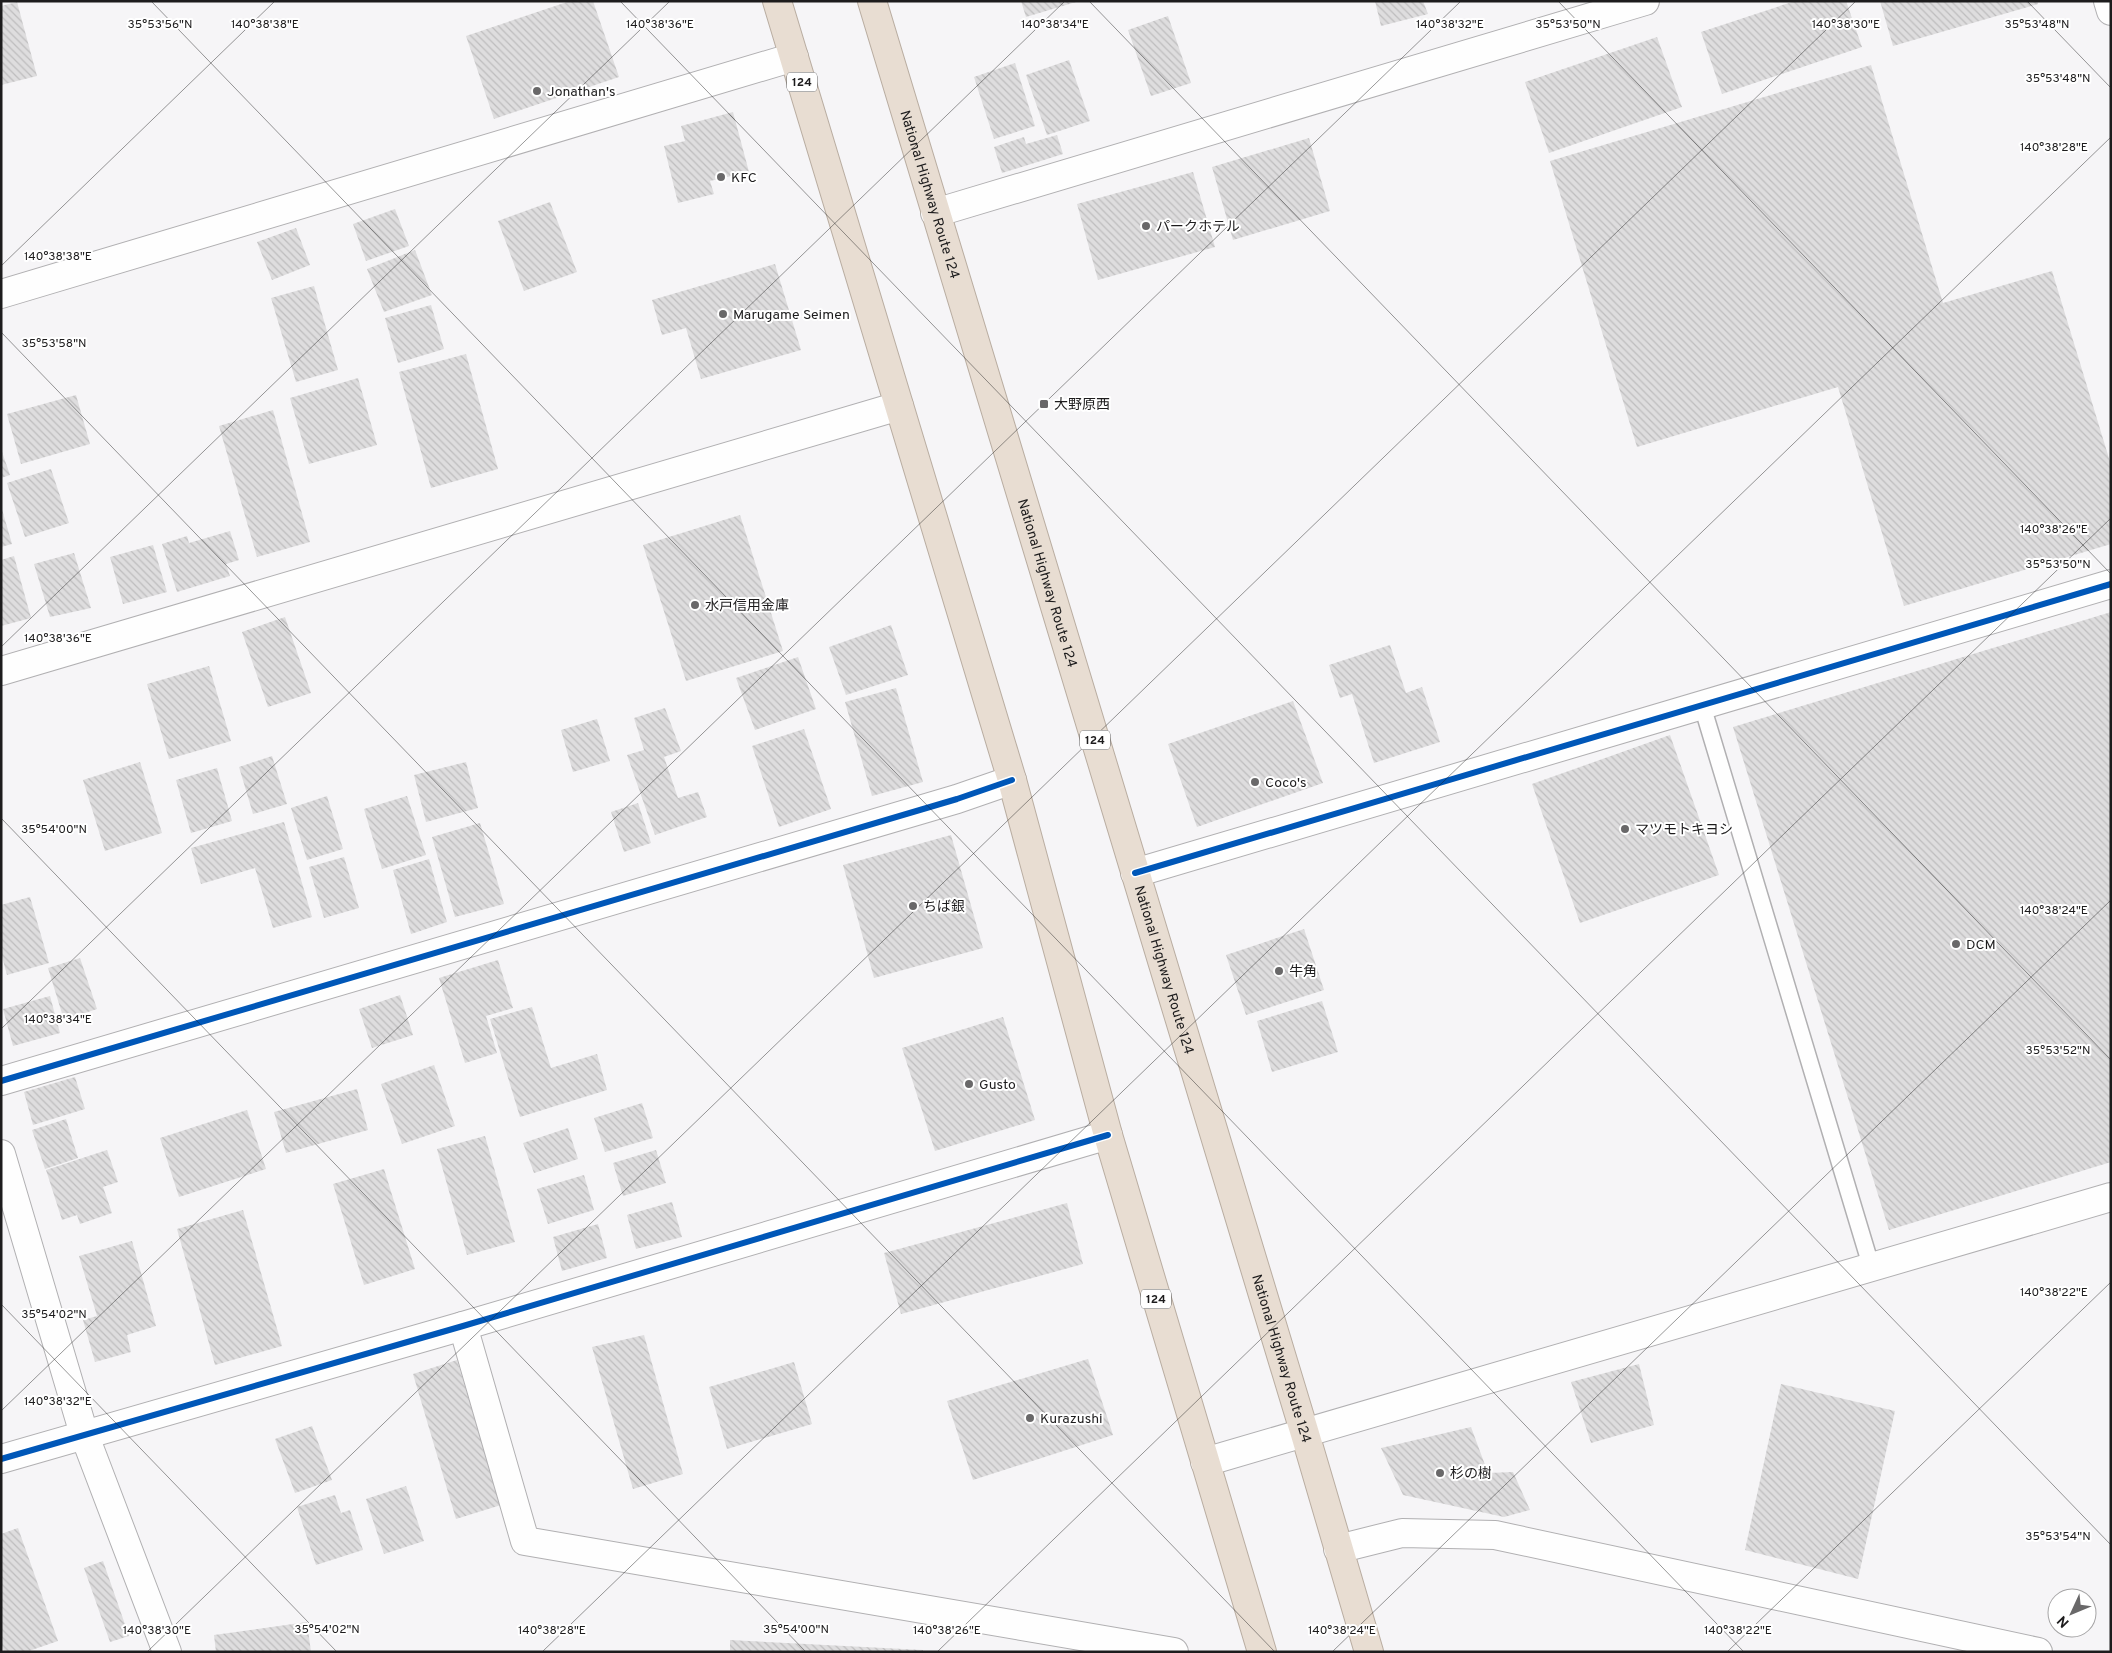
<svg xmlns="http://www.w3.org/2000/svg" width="2112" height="1653" viewBox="0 0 2112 1653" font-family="Overpass,'Noto Sans JP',sans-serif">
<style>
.building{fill:url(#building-back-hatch)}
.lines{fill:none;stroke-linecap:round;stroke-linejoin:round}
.lane-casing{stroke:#b1b0b2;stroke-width:19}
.street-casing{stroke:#b1b0b2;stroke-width:30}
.secondary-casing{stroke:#b1b0b2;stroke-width:30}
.highway-casing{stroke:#b9ada1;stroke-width:30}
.lane{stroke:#fefefe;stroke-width:16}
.street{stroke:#fefefe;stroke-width:28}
.secondary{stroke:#fefefe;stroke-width:28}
.highway{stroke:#e8ddd2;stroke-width:28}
.cycleway-casing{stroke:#fff;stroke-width:9}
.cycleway{stroke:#0057b8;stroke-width:6}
.ticks{fill:none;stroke:#1d1c1d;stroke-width:1;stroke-opacity:0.45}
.poi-dot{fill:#696869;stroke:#fff;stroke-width:2}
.labels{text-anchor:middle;stroke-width:4;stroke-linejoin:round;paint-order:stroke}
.shield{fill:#fff;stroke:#616061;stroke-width:1}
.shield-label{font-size:12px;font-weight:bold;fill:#1d1c1d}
.poi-label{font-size:14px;fill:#1d1c1d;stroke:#fff;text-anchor:start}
.street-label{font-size:14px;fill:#1d1c1d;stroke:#fff}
.ticks-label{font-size:12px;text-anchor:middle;fill:#1d1c1d;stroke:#fff;stroke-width:4;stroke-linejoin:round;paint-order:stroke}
</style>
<defs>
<pattern id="building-back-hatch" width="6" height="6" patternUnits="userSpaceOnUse" patternTransform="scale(1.25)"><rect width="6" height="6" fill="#deddde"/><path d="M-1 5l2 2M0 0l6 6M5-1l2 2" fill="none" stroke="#bebdbe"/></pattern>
</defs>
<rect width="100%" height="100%" fill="#f6f5f7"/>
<g class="building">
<polygon points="570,1 593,1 619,77 494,119 466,36"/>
<polygon points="1021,1 1076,1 1076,2 1026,17"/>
<polygon points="1375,1 1423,1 1428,14 1381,26"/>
<polygon points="1795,1 1846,1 1862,47 1722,94 1701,32"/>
<polygon points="1880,1 2038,1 2038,4 1893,46"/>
<polygon points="17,2 37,76 1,85 1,6"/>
<polygon points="1168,16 1191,83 1151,96 1128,30"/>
<polygon points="1657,37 1682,107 1549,153 1525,82"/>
<polygon points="1069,60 1090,121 1047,135 1026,75"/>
<polygon points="1015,63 1035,126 994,139 974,77"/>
<polygon points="1871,65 1943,303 2052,271 2111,465 2111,544 1904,606 1838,387 1637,447 1550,161"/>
<polygon points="733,112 749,172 710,181 714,194 678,203 664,146 685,141 681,126"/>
<polygon points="1057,135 1063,154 1002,173 994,147 1024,137 1026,144"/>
<polygon points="1309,138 1330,211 1233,240 1212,167"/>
<polygon points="1193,172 1215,247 1098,280 1077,204"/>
<polygon points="550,202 577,272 524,291 498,221"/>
<polygon points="395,209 409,246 366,261 353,224"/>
<polygon points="296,228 310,265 272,280 257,242"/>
<polygon points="415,250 432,295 384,312 367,269"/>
<polygon points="775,264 801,350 701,379 686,328 662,335 652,300"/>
<polygon points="314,286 338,370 296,382 271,298"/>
<polygon points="431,305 444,349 398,363 385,318"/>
<polygon points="466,354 498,469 431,488 399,372"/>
<polygon points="358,378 377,445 309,464 290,398"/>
<polygon points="76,395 90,444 21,464 7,414"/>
<polygon points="273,410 310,542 257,557 219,426"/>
<polygon points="1,449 10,475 1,478"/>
<polygon points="51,469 69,523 25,537 7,483"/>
<polygon points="1,506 12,544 1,547"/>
<polygon points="740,515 783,651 686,681 643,545"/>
<polygon points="230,531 239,560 226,564 230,576 177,592 162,544 187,536 189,543"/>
<polygon points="153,545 167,592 123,604 110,557"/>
<polygon points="74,553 91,608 50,617 34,564"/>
<polygon points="14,556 31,618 1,626 1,560"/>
<polygon points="2111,612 2111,1162 1889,1230 1733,727"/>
<polygon points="285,617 311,693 268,707 242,632"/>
<polygon points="891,625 908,675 846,695 829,647"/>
<polygon points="1390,645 1406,693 1422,687 1440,742 1374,763 1352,694 1340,698 1329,665"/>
<polygon points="798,657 816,709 755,730 736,678"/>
<polygon points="209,666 231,741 169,759 147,684"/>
<polygon points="896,688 923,782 872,796 845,702"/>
<polygon points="1293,701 1323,783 1197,827 1168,744"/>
<polygon points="665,708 681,751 664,757 678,798 698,792 707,817 655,835 627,755 644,750 634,718"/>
<polygon points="597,719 610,761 573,772 561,730"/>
<polygon points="804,729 831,809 779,827 752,746"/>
<polygon points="1670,735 1719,875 1580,923 1532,784"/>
<polygon points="272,756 287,804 253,814 239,767"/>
<polygon points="140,762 162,833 105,851 83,780"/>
<polygon points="466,762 478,808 426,822 414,775"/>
<polygon points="217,768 232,821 191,833 176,780"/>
<polygon points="327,796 343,849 307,860 291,808"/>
<polygon points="407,796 426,855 382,869 364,809"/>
<polygon points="638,803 651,843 624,852 611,812"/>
<polygon points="284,822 312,917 273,928 255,868 201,884 191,848"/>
<polygon points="480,823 504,904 455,917 432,837"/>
<polygon points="951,835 983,948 874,978 843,865"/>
<polygon points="344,857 359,908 324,918 309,867"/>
<polygon points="429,859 447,922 411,934 393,870"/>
<polygon points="30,897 49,963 7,975 1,953 1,905"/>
<polygon points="1304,929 1324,990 1246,1015 1226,955"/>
<polygon points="80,958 97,1009 64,1020 48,968"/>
<polygon points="498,960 513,1008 486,1016 497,1053 465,1063 439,978"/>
<polygon points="400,995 413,1035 372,1048 359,1009"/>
<polygon points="50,996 60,1033 13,1046 3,1009"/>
<polygon points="1322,1001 1338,1052 1272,1072 1257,1021"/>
<polygon points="532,1007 551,1068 597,1054 607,1090 520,1117 490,1019"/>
<polygon points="1003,1017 1035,1120 935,1151 902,1048"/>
<polygon points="434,1065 455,1126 402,1144 381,1084"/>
<polygon points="75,1077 85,1109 33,1125 24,1092"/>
<polygon points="357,1089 368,1130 286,1153 274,1112"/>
<polygon points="642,1103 653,1138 605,1152 594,1118"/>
<polygon points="247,1110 266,1169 179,1197 160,1138"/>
<polygon points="66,1119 78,1158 45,1169 32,1130"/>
<polygon points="568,1128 578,1159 534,1173 523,1143"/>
<polygon points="485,1136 515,1242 467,1255 437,1149"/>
<polygon points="107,1150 118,1182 103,1187 112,1213 80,1224 77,1215 62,1220 46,1170"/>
<polygon points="656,1150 666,1183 623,1196 613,1163"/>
<polygon points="384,1169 415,1269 364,1285 333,1184"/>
<polygon points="584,1175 594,1210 548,1224 537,1189"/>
<polygon points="672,1202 682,1237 636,1249 627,1215"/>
<polygon points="1067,1203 1083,1264 901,1314 884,1253"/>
<polygon points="243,1210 282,1346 215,1365 177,1229"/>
<polygon points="598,1224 607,1258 562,1271 553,1237"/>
<polygon points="132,1241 156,1326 127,1335 131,1352 95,1362 83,1320 97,1316 79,1256"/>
<polygon points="644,1335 683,1474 633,1489 592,1347"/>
<polygon points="1088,1359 1113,1435 973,1480 947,1401"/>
<polygon points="457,1360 501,1505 456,1519 413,1374"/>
<polygon points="794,1362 812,1424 727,1449 709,1387"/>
<polygon points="1639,1364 1654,1425 1591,1443 1571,1382"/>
<polygon points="1781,1384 1895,1411 1858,1579 1745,1550"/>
<polygon points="312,1426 332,1480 295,1493 275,1439"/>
<polygon points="1471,1427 1488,1473 1513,1472 1530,1510 1504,1517 1403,1495 1381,1448"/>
<polygon points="406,1486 424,1541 384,1554 366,1499"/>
<polygon points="335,1495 341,1513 350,1510 363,1550 316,1565 297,1507"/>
<polygon points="18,1528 58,1641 26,1652 4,1652 1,1643 1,1534"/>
<polygon points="103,1561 129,1636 110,1642 84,1568"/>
<polygon points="307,1622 311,1652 216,1652 214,1635"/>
<polygon points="730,1640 923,1650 923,1652 730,1652"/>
</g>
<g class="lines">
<g class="lane-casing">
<polyline id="lane" points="1702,705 1871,1266"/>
</g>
<g class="street-casing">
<g id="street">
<polyline points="935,213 1645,1"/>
<polyline points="1,294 794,57"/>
<polyline points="1,671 899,406"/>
<polyline points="1135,873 2111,584"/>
<polyline points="1,1081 957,799 1012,780"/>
<polyline points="463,1326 525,1541 1174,1652"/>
</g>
</g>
<g class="secondary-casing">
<g id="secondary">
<polyline points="2108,1 2111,11"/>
<polyline points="1,1154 84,1434 167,1652"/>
<polyline points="1,1459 463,1326 1108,1135"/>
<polyline points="1205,1462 2111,1197"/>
<polyline points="1338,1549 1402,1533 1495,1535 2038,1652"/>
</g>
</g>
<g class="highway-casing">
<g id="highway">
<polyline points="777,1 1012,780 1108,1135 1262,1652"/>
<path id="s1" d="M872 1 1305 1434 1369 1652"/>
</g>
</g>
<use href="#lane" class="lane"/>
<use href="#street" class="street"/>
<use href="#secondary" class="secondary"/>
<use href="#highway" class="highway"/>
<g class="cycleway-casing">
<g id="cycleway">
<polyline points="1135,873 2111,584"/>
<polyline points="1,1081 957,799 1012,780"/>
<polyline points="1,1459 463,1326 1108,1135"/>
</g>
</g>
<use href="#cycleway" class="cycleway"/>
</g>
<path class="ticks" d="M151 1 1744 1652M620 1 2111 1545M1089 1 2111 1060M1558 1 2111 574M2027 1 2111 88M1 266 275 1M1 332 1275 1652M1 647 670 1M1 818 806 1652M1 1029 1065 1M1 1304 337 1652M1 1411 1461 1M147 1652 1856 1M542 1652 2111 137M937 1652 2111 518M1332 1652 2111 900M1727 1652 2111 1282"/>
<g class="poi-dot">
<circle cx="537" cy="91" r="5"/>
<circle cx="721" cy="177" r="5"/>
<circle cx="1146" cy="226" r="5"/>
<circle cx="723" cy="314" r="5"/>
<rect x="1039" y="399" width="10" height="10" rx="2.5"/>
<circle cx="695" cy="605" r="5"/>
<circle cx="1255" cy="782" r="5"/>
<circle cx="1625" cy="829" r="5"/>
<circle cx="913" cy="906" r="5"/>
<circle cx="1956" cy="944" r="5"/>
<circle cx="1279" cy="971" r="5"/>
<circle cx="969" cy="1084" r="5"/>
<circle cx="1030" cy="1418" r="5"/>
<circle cx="1440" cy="1473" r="5"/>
</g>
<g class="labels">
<g class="shield">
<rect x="787" y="72.5" width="30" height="19" rx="4"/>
<rect x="1080" y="730.5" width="30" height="19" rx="4"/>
<rect x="1141" y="1289.5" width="30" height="19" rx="4"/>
</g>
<g class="shield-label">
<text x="802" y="86">124</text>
<text x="1095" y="744">124</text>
<text x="1156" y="1303">124</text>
</g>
<g class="poi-label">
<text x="547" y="96">Jonathan's</text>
<text x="731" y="182">KFC</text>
<text x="1156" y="231">パークホテル</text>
<text x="733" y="319">Marugame Seimen</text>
<text x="1054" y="409">大野原西</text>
<text x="705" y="610">水戸信用金庫</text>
<text x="1265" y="787">Coco's</text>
<text x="1635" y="834">マツモトキヨシ</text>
<text x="923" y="911">ちば銀</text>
<text x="1966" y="949">DCM</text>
<text x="1289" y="976">牛角</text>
<text x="979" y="1089">Gusto</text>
<text x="1040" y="1423">Kurazushi</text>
<text x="1450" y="1478">杉の樹</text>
</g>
<g class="street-label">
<text dy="5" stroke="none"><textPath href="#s1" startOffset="202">National Highway Route 124</textPath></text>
<text dy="5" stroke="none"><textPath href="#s1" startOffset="608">National Highway Route 124</textPath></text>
<text dy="5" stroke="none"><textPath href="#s1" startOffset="1012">National Highway Route 124</textPath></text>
<text dy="5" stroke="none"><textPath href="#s1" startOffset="1418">National Highway Route 124</textPath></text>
</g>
</g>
<g class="ticks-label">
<text x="265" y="28">140°38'38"E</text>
<text x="660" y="28">140°38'36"E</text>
<text x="1055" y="28">140°38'34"E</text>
<text x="1450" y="28">140°38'32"E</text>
<text x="1846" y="28">140°38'30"E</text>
<text x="160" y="28">35°53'56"N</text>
<text x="1568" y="28">35°53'50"N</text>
<text x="2037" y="28">35°53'48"N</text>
<text x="2058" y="82">35°53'48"N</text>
<text x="2054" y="151">140°38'28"E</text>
<text x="58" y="260">140°38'38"E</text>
<text x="54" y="347">35°53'58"N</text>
<text x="2054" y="533">140°38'26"E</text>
<text x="2058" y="568">35°53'50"N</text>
<text x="58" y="642">140°38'36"E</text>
<text x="54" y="833">35°54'00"N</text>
<text x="2054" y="914">140°38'24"E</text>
<text x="58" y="1023">140°38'34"E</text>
<text x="2058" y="1054">35°53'52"N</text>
<text x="2054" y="1296">140°38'22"E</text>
<text x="54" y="1318">35°54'02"N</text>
<text x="58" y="1405">140°38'32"E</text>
<text x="2058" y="1540">35°53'54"N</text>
<text x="327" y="1633">35°54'02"N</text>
<text x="796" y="1633">35°54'00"N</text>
<text x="157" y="1634">140°38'30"E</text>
<text x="552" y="1634">140°38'28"E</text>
<text x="947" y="1634">140°38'26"E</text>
<text x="1342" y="1634">140°38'24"E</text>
<text x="1738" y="1634">140°38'22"E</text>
</g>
<rect width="2112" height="1653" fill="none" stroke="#1d1c1d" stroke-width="5"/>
<g transform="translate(2072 1613) rotate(226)"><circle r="24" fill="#ffffff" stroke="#a5a4a5"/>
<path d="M0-4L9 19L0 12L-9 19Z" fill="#696869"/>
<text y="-8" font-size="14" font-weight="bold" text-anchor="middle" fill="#1d1c1d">N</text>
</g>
</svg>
